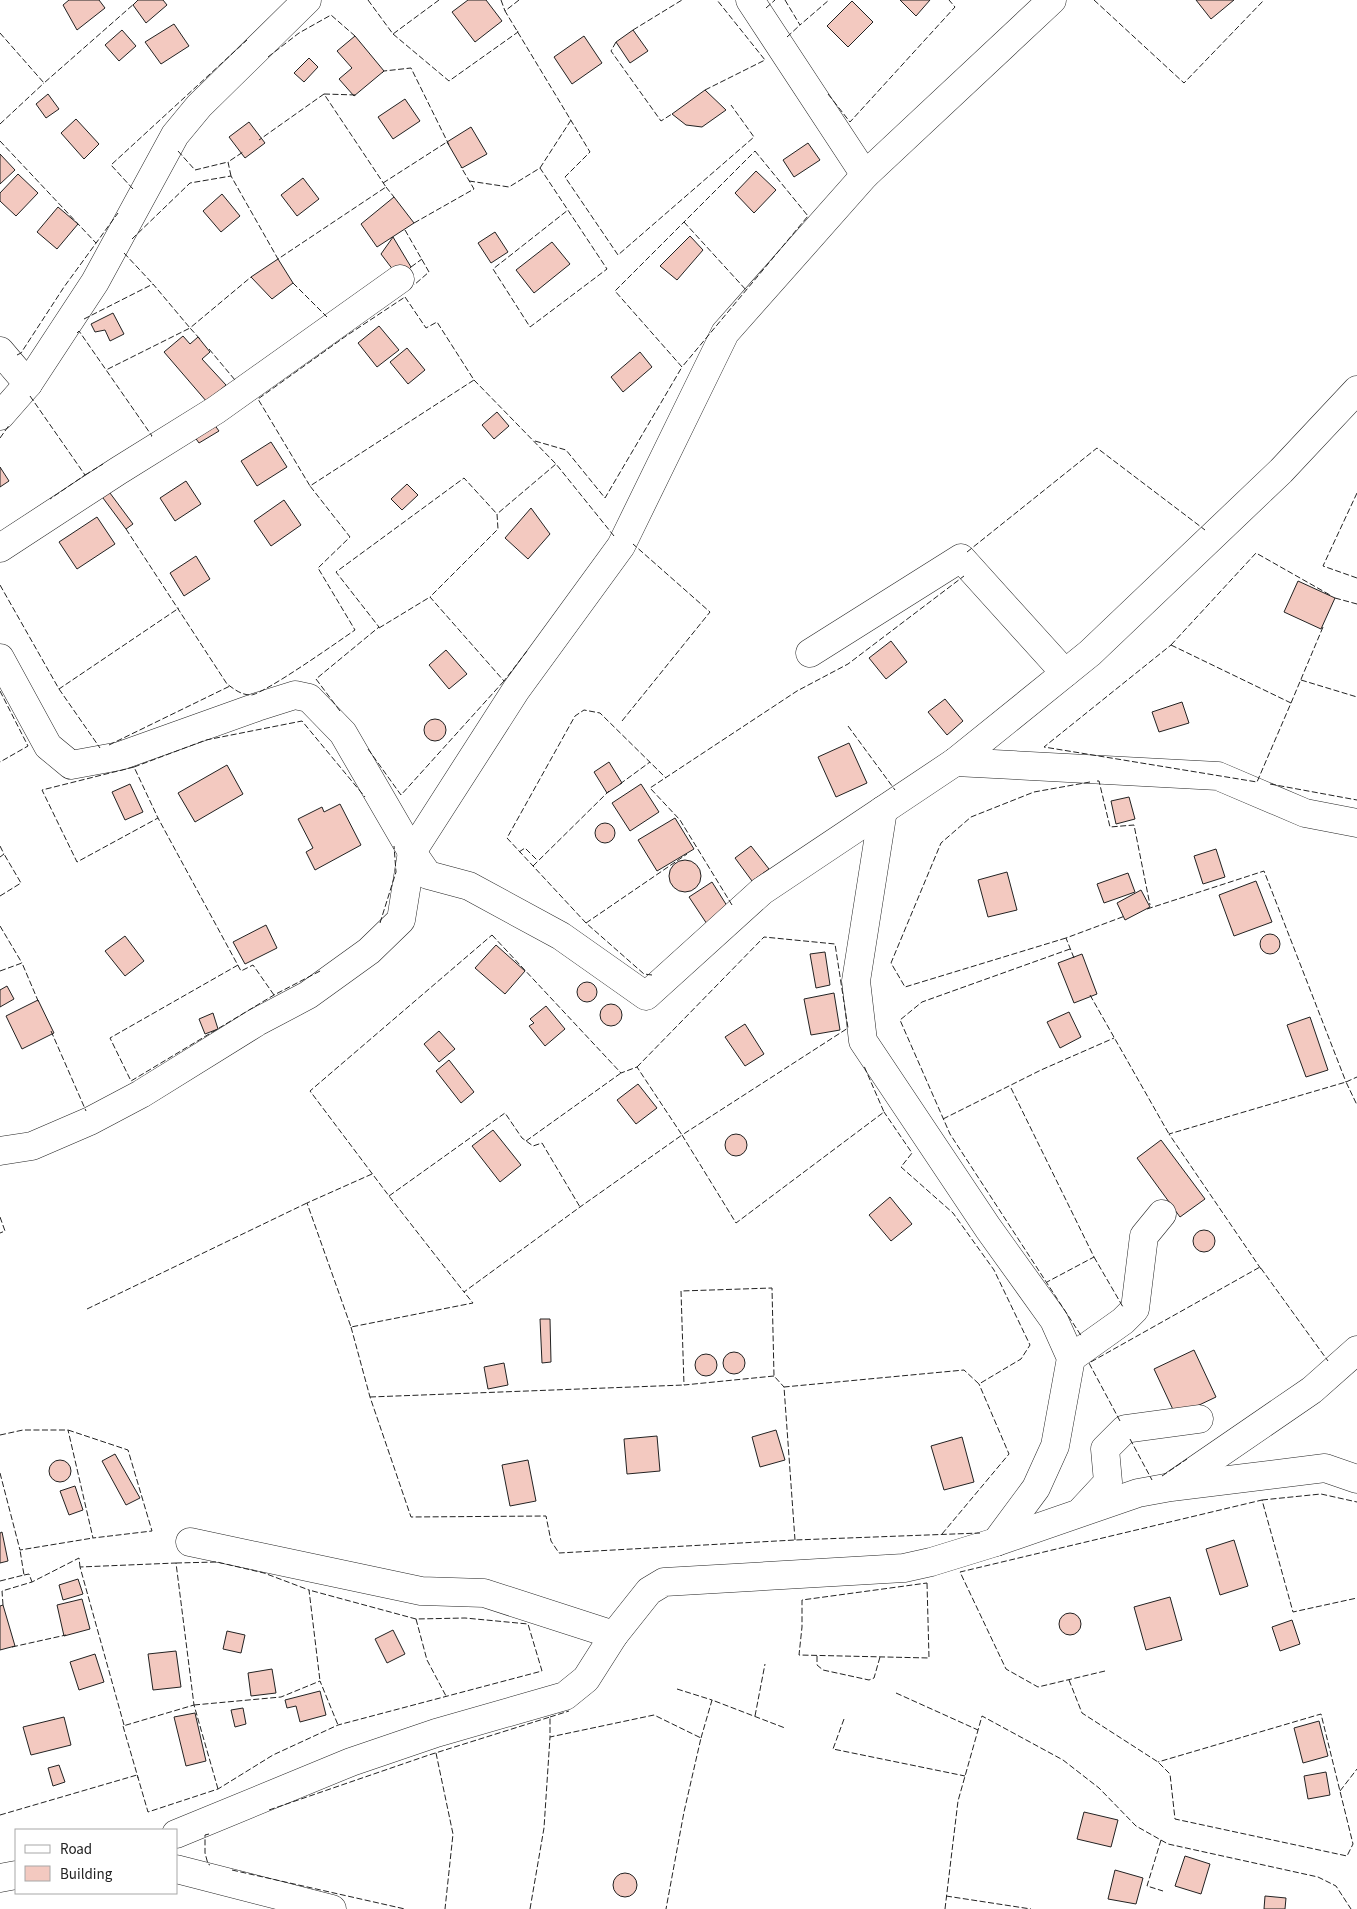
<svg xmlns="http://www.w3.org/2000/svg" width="1357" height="1909" viewBox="0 0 1357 1909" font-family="'Source Sans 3',sans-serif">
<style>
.building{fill:#f3c9c0;stroke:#222}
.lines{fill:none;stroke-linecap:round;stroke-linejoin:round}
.minor-casing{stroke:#222;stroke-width:29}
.major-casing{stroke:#222;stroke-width:29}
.minor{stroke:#fff;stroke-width:28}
.major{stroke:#fff;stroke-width:28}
.fence{stroke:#222;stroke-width:1;stroke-dasharray:6 2.5;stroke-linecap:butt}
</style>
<rect width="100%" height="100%" fill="#fff"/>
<g class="building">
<polygon points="69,0 99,0 105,8 77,30 63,5"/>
<polygon points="138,0 163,0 167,5 146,23 133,5"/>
<polygon points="468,0 486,0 502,21 475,42 452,12"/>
<polygon points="900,0 930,0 916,16"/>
<polygon points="1196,0 1234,0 1211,19"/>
<polygon points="852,1 873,22 848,47 827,26"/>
<polygon points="174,24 189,46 161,64 145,42"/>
<polygon points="122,30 136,46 119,61 105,45"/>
<polygon points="633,30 648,51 630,63 616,42"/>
<polygon points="355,36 384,71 354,96 339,79 352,68 337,51"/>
<polygon points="584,36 602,63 572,84 554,57"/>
<polygon points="309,58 318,67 304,82 294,73"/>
<polygon points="705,90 726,110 702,127 686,125 672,114"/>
<polygon points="48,94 59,109 46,118 36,104"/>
<polygon points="405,99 420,121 393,139 378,117"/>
<polygon points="76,119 99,144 84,159 61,133"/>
<polygon points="249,122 265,143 245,158 229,137"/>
<polygon points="471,127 487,154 462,168 447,142"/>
<polygon points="808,143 820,160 794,177 783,160"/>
<polygon points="0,154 15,170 0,184"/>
<polygon points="756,171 776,190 754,213 735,193"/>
<polygon points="18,174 38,193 16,216 0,201 0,193"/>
<polygon points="303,178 319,199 297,216 281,195"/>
<polygon points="222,194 240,216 221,232 203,211"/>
<polygon points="394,197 414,223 377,247 361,224"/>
<polygon points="58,207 78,224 57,249 37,232"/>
<polygon points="495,232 508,252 491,263 478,243"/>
<polygon points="690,236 703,250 677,280 660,266"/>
<polygon points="393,237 411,267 400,279 381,254"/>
<polygon points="552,242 570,264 534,293 516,270"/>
<polygon points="278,259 293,283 272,299 251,277"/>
<polygon points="113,313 124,334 110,341 105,330 95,332 91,324"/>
<polygon points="379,326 399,350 377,367 358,343"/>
<polygon points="183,336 190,344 198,337 210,352 202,359 226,385 207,402 164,352"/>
<polygon points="407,348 425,370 408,384 390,362"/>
<polygon points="640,352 652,367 623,392 611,377"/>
<polygon points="497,412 509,426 494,439 482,425"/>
<polygon points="211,420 219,431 199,443 192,433"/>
<polygon points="271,442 287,467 257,486 241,461"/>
<polygon points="0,467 9,481 0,487"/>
<polygon points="186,481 201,504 175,521 160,498"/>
<polygon points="407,484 418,495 402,510 391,499"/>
<polygon points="107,489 133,524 126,529 100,494"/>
<polygon points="284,500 301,525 271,546 254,521"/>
<polygon points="531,508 550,534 528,559 505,538"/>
<polygon points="97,517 115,544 77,569 59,542"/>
<polygon points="196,556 210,579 184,596 170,573"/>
<polygon points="1298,581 1335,598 1321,629 1284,612"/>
<polygon points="891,641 907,662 886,679 869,658"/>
<polygon points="446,650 467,674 449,689 429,665"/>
<polygon points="945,699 963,721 947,735 928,712"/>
<polygon points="1182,702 1189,723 1159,732 1152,712"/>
<circle cx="435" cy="730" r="11"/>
<polygon points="849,743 867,783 836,797 818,757"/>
<polygon points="609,762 622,783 607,793 594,772"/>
<polygon points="227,765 243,794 195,822 178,793"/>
<polygon points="130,784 143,812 125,820 112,792"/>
<polygon points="641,784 659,812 630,831 612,803"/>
<polygon points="1129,797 1135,819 1116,824 1111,801"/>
<polygon points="340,804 361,845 315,870 306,852 313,848 298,819 322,807 324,812"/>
<polygon points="675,818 694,849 657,871 638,840"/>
<circle cx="605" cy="833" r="10"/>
<polygon points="751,846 769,869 752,881 735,858"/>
<polygon points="1216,849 1225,877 1203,884 1194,856"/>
<circle cx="685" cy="876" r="16"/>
<polygon points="1007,872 1017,910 988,917 978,880"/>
<polygon points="1128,873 1135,892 1104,903 1097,884"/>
<polygon points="1256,881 1272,922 1234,936 1219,895"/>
<polygon points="712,882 729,909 707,924 689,897"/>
<polygon points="1141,890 1150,907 1125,920 1117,903"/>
<polygon points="266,925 277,948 245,964 233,942"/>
<circle cx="1270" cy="944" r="10"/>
<polygon points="125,936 144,961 125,976 105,951"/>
<polygon points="496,945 525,971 505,994 475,968"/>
<polygon points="825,952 830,985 816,988 810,954"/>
<polygon points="1082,954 1097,994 1074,1003 1058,963"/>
<circle cx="587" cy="992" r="10"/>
<polygon points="7,986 14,999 0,1007 0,990"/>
<polygon points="834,993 840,1030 811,1035 804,999"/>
<polygon points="38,1000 54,1033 22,1049 6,1016"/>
<circle cx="611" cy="1015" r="11"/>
<polygon points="546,1006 565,1029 545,1046 529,1026 534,1023 530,1019"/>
<polygon points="1069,1012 1081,1037 1060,1048 1047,1022"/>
<polygon points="213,1013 218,1029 205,1034 199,1019"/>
<polygon points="1310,1017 1328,1070 1306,1077 1287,1025"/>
<polygon points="745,1024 764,1054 745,1066 725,1037"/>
<polygon points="439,1031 455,1049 439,1062 424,1044"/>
<polygon points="449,1060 474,1092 461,1103 436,1071"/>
<polygon points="638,1084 657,1108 636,1124 617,1100"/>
<polygon points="493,1130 521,1165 500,1182 472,1146"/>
<circle cx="736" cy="1145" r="11"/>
<polygon points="1161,1140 1205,1199 1180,1217 1137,1158"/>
<polygon points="890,1197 912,1224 891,1241 869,1215"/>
<circle cx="1204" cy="1241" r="11"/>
<polygon points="540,1319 550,1319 551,1362 542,1363"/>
<polygon points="1194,1350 1216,1397 1176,1416 1154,1369"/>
<circle cx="734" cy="1363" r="11"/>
<circle cx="706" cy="1365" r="11"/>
<polygon points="504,1363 508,1385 488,1389 484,1367"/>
<polygon points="776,1430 785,1460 760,1467 752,1437"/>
<polygon points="657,1436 660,1471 627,1474 624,1439"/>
<polygon points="962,1437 974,1482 944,1490 931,1446"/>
<polygon points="115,1454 140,1498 126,1505 102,1461"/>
<polygon points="528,1460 536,1501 510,1506 502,1465"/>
<circle cx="60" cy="1471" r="11"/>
<polygon points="75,1486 83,1510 69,1515 60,1491"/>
<polygon points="2,1532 8,1561 0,1563 0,1533"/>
<polygon points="1234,1540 1248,1586 1220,1595 1206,1549"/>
<polygon points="78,1579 83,1594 63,1600 59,1585"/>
<polygon points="1170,1597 1182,1640 1146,1650 1134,1607"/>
<polygon points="82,1599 90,1629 64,1636 57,1605"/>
<polygon points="3,1605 15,1646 0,1650 0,1606"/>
<circle cx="1070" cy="1624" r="11"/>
<polygon points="1292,1620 1300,1644 1280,1651 1272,1627"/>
<polygon points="393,1630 405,1654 387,1663 375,1639"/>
<polygon points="227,1631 245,1635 241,1653 223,1649"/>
<polygon points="176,1651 181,1687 153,1690 148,1654"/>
<polygon points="95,1654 104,1682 79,1690 70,1662"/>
<polygon points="272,1669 276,1693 251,1696 248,1673"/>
<polygon points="320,1691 326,1715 300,1722 296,1706 287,1708 285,1700"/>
<polygon points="243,1708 246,1724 235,1727 231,1710"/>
<polygon points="195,1713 206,1761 186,1766 174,1717"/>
<polygon points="64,1717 71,1745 31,1755 23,1727"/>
<polygon points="1319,1721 1328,1756 1303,1763 1294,1728"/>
<polygon points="59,1765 65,1782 53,1786 48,1768"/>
<polygon points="1326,1772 1330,1795 1308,1799 1304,1776"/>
<polygon points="1084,1812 1118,1820 1111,1847 1077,1839"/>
<polygon points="1185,1856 1210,1864 1201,1894 1175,1886"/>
<polygon points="1115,1870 1143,1878 1136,1904 1108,1899"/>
<circle cx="625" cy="1885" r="12"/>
<polygon points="1265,1896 1286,1898 1285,1909 1264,1909"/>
</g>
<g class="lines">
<g class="minor-casing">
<g id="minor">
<polyline points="750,0 865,175"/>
<polyline points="0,351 28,384"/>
<polyline points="0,416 28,384 95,282 175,135 199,106 307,0"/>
<polyline points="0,548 118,471 216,410 400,279"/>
<polyline points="810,653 961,558 1065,673"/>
<polyline points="0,658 48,746 71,765 120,756 257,707 295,695 309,698 343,733 412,852 428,875 469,886 561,936 646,996 762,891 955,762 1090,653 1281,471 1357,390"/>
<polyline points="955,762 1218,776 1305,813 1357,823"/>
<polyline points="883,810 856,981 863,1041 988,1228 1054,1320 1071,1358 1055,1446 1036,1488 996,1542"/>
<polyline points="0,1151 32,1146 90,1121 141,1094 257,1022 308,995 369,951 401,920 412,852 516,690 621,546 725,333 865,175 1052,0"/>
<polyline points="1071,1358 1123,1321 1135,1309 1144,1236 1162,1214"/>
<polyline points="1175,1484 1312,1390 1357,1350"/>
<polyline points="1082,1510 1108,1482 1105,1449 1125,1429 1199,1419"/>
<polyline points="190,1542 421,1591 484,1593 614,1635"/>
<polyline points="176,1834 351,1762 436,1733 565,1696 586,1679 614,1635 649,1591 664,1582 904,1568 931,1562 996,1542 1138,1493 1171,1487 1325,1468 1357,1479"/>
<polyline points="176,1869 332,1909"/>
</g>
</g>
<g class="major-casing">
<polyline id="major" points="0,1878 16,1875"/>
</g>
<use href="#minor" class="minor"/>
<use href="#major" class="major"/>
<g class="fence">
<polyline points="368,0 393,34 439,0"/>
<polyline points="501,0 505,11"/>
<polyline points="519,0 505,11 590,152 565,177 618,255 754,137 731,105"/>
<polyline points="785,0 800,25 829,0"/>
<polyline points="1094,0 1184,83 1264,0"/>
<polyline points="766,8 775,0"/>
<polyline points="633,30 682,0"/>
<polyline points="0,33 44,83 135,3"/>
<polyline points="393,34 449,81 518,32 517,30"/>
<polyline points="787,37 800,25"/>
<polyline points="616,42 611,51 661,121 672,114"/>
<polyline points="268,57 299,33 331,15 355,36"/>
<polyline points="382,73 384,71 411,68 449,145"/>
<polyline points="705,90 765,60 717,0"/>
<polyline points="324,94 356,95"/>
<polyline points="828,94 850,122 955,7 949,0"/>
<polyline points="0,124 44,83"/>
<polyline points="0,141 96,243"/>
<polyline points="178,151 195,170 228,162"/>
<polygon points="755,151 808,216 682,367 615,291"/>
<polyline points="540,168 571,120"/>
<polyline points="231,176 228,162 243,152"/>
<polyline points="469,181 509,187 540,168 607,269 530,327 493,269 568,210"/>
<polyline points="383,183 447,142"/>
<polyline points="386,187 394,197"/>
<polyline points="133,189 111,165 247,40"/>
<polyline points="684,222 747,291"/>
<polyline points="414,223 474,189 461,167"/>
<polyline points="405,230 429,272 414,285"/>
<polyline points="132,239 190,183 231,176 278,259 386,187 324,94 259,140"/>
<polyline points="124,253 153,284"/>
<polyline points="411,267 422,259"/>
<polyline points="293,283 327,317"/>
<polygon points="405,297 426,328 437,322 474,380 310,486 258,399 346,336"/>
<polyline points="84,319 153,284 190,328 106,370"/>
<polyline points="77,333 79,331 152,436 151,436"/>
<polyline points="200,339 190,328 251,277"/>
<polyline points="209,349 235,380 233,381"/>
<polyline points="17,355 21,353 64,287 118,213"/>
<polyline points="474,380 556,464 614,536"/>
<polyline points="30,396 85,475 50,499"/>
<polyline points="0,438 10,424"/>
<polyline points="535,441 566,450 605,498 682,367"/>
<polyline points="85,475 103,464"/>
<polyline points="1357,493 1323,566 1357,578"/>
<path d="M126 529 227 684C234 689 241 695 251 695 264 694 339 641 355 630L318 568 350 537 310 486"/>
<polyline points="967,552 1097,448 1205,530"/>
<polyline points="0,585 59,689 179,608"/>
<polyline points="1335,598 1357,604"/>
<polyline points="379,628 430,597"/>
<polygon points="1171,645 1291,703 1257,782 1044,747"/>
<polyline points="1171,645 1256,553 1330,595"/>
<polyline points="527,651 504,681 430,597 498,529 497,514 556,464"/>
<polyline points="1301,680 1357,697"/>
<polyline points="59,689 100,748"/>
<polyline points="0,691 28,746 0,762"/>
<polyline points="1291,703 1323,627"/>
<polyline points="340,711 316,679 379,627 336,572 464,478 497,514"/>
<polyline points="622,721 710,612 633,544"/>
<polyline points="848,726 895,790"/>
<polyline points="109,745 230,686"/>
<polyline points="368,749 401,795 504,681"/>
<polyline points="134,767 42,790 77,862 158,818"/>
<polyline points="1097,781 1099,781 1110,827 1134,825 1150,905"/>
<polyline points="620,784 650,762"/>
<polyline points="1270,784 1357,800"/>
<polyline points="0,846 4,854 0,857"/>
<polyline points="519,852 525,848 538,861"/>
<polyline points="533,866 609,791"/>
<polyline points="0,896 21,883 4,854"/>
<polyline points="732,905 680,820 650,788 797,691 848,664 964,576"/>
<polyline points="1147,909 1264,871 1346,1082"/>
<polyline points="380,923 396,872 394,846"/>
<polyline points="586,923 687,854"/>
<polyline points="0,926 22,963"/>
<polygon points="492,935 621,1073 637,1067 682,1135 580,1207 464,1292 389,1196 310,1091"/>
<polyline points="1066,938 905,987 891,963 941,843 971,817 1034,792 1090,782"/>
<polyline points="1070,949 922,1002 900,1020 950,1134 1082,1337"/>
<polyline points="1074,958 1066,938 1125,916"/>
<polyline points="238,965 110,1038 131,1081 274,995 322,970"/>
<polyline points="0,971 22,963 39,1003"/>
<polyline points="652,975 644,974 586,923 507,838 575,716 584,710 600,713 666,778"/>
<polyline points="274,995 253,965 241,971 158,818 134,767 206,740 302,721 365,797"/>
<polyline points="1090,995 1169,1134"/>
<polyline points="51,1031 86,1111"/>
<polyline points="637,1067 764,937 835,944 848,1028 682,1135 736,1223 884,1112 864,1066"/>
<polyline points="1346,1082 1357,1077"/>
<polyline points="1011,1088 1094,1257 1047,1282"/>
<polyline points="943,1119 1041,1070 1114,1038"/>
<polyline points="526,1141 621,1073"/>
<polyline points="372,1174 307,1203 351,1327 473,1303 464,1292"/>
<polyline points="389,1196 505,1113 522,1138 533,1146 542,1143 580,1207"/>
<polyline points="0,1217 5,1231 0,1233"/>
<polyline points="1094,1257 1123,1307"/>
<polyline points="1261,1269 1169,1134 1346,1082 1357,1105"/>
<polyline points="87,1309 307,1203"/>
<polyline points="351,1327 370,1397 411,1517 546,1516 551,1541 559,1553 795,1540 980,1533"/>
<polyline points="774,1376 684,1385 681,1291 772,1288 774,1376 784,1387"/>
<polyline points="370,1397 684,1385"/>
<polyline points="1120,1421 1089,1363 1260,1267 1328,1361"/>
<polygon points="68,1430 128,1450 152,1531 93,1538"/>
<polyline points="0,1435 23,1430 68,1430"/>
<polyline points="1130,1439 1152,1480"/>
<polyline points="0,1473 20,1550 93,1538"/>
<polyline points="1162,1476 1187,1459"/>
<polyline points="1262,1500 1321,1494 1357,1502"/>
<polyline points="942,1534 1009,1454 979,1384"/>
<polyline points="795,1540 784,1387 964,1370 979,1384 1021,1359 1030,1345 994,1270 953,1213 901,1167 912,1153 884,1112"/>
<polyline points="176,1563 217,1562 264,1573 309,1590 320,1681"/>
<polyline points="24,1575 29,1574 32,1582"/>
<polyline points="0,1581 24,1575 20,1550"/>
<polygon points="927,1583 929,1658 799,1655 802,1627 802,1600"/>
<polyline points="3,1605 2,1591 32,1582 79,1558 80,1567"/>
<polyline points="416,1619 427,1660 446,1696"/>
<polyline points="12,1647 66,1635"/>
<polyline points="817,1656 817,1665 823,1670 869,1680 874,1678 880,1657"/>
<polyline points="1105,1671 1038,1687 1006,1669 960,1572 1262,1500 1293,1612 1357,1598"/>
<polyline points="1069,1680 1082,1713 1158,1762 1170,1774 1175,1819 1347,1856 1353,1844 1321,1714 1158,1762"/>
<polyline points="677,1689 712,1700"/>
<polyline points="896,1693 978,1730"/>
<polyline points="194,1705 281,1697 320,1681 338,1725"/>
<polyline points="755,1716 765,1664"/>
<polyline points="550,1717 569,1711"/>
<polyline points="844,1719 833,1749 965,1776"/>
<polyline points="124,1725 80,1567 176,1563 194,1705"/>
<polyline points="701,1738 712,1700 785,1728"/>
<polyline points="436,1753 453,1834 445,1909"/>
<polyline points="218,1789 194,1705 123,1726 148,1812 218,1789 273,1755 338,1725 542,1671 528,1624 465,1618 416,1619 309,1590"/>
<polyline points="1340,1791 1357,1769"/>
<polyline points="269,1810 429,1755 550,1717 550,1737 654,1715 701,1738 684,1812 666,1909"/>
<polyline points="0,1815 137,1775 138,1778"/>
<polyline points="209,1834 205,1835 205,1853 208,1864 210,1865"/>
<polyline points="1161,1840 1147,1886 1163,1891"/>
<polyline points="232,1870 405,1909"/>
<polyline points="946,1896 1031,1909"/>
<polyline points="530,1909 544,1828 550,1737"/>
<polyline points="945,1909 958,1801 982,1716 1063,1760 1099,1788 1136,1826 1168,1844 1318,1877 1336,1886 1351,1909"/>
</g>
</g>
<rect x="15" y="1829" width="162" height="65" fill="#ffffff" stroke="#a7a7a7"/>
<rect x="25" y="1845" width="25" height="8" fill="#ffffff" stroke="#a7a7a7"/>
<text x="60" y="1854" font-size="15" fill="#222222">Road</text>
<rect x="25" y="1866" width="25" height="15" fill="#f3c9c0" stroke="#a7a7a7"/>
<text x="60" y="1879" font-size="15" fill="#222222">Building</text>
</svg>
